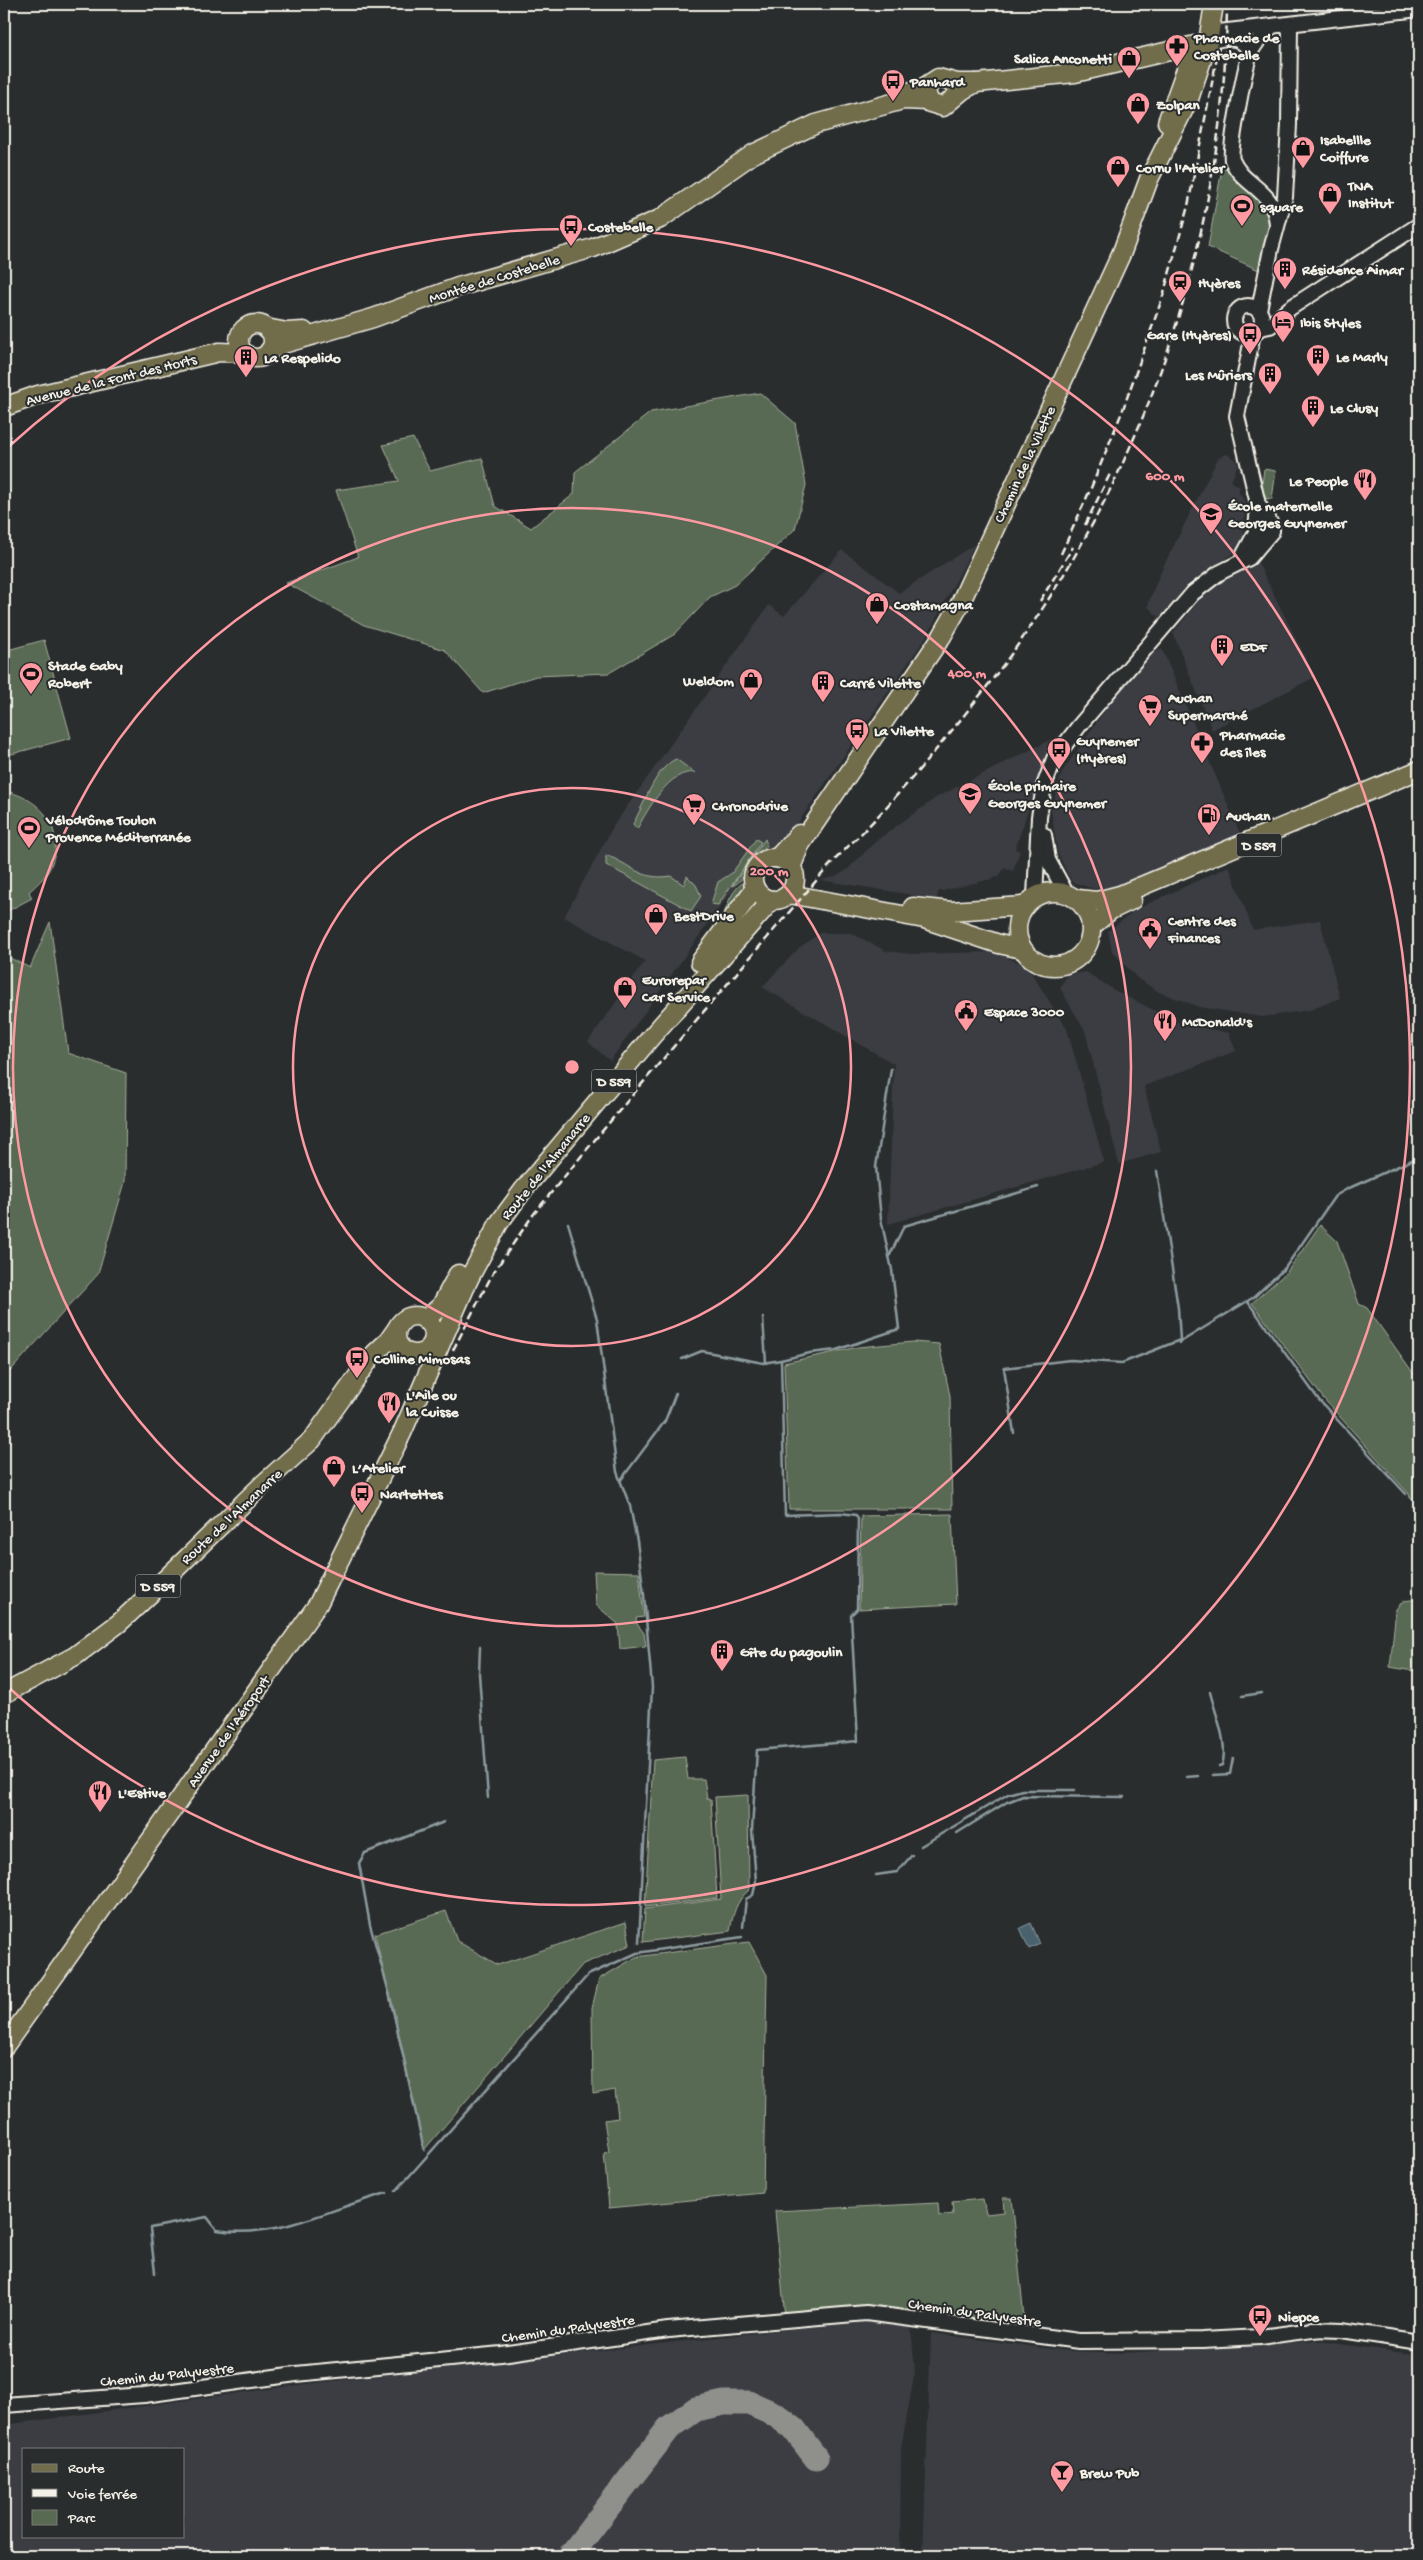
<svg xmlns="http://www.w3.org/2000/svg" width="1423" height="2560" viewBox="0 0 1423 2560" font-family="'Gochi Hand',sans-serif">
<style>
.built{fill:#3a3d43;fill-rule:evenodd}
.green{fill:#596a53;stroke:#a6ae9e}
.water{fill:#49626e;stroke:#8d9b9f}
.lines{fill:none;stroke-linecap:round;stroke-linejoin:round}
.stream{stroke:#8d9b9f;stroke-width:2.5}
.taxiway{stroke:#8f8f8b;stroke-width:25}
.minor-casing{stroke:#f4f1e8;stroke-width:18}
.major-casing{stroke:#f4f1e8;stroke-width:21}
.minor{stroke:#2a2d2e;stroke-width:14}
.major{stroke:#716d4b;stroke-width:18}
.rail{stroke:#f4f1e8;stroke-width:2.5;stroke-dasharray:8 4;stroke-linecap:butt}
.ring{fill:none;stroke:#ff9aa2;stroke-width:2.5}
.labels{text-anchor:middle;stroke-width:4;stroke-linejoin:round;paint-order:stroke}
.shield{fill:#2a2d2e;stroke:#b7b6b0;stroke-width:1}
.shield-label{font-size:14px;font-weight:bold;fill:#f4f1e8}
.poi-label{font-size:15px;font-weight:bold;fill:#f4f1e8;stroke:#2a2d2e;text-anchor:start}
.street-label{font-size:15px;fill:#f4f1e8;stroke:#2a2d2e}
.centre{fill:#ff9aa2;stroke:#2a2d2e;stroke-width:2.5}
.ring-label{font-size:15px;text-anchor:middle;font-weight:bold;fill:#ff9aa2;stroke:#2a2d2e;stroke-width:4;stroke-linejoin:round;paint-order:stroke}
</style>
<rect width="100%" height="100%" fill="#2a2d2e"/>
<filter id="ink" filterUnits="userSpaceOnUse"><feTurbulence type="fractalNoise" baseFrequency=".02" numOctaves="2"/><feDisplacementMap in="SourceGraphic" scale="10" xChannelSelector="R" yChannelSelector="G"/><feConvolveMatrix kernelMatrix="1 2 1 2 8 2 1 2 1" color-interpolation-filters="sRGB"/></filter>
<g filter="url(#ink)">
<g class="built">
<polygon points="1226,454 1235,459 1238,464 1231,482 1240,487 1238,491 1245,502 1243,547 1188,584 1160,618 1148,607 1149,601 1162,569 1218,458"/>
<polygon points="975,544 928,634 793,830 743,878 724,901 610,1061 588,1042 645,961 564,917 614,825 769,605 784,616 842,550 899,593"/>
<polygon points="1256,559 1315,677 1212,730 1173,633 1203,596"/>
<polygon points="1162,649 1241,836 1131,884 1094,889 1072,882 1058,854 1051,811 1062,772 1111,702 1151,654"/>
<polygon points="1052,739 1015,849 1020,851 1013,871 1004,868 999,877 938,892 937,899 821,880 835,877 847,870 877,840 937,797"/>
<polygon points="1229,866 1253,930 1320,920 1340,998 1310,1010 1262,1017 1199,1007 1159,992 1138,979 1112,951 1108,931 1137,909"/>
<polygon points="820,933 851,933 886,951 910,954 994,952 1027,966 1067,1029 1104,1162 888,1224 894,1064 762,987 799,948"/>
<polygon points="1086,972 1114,990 1177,1022 1229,1033 1236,1051 1144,1086 1161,1152 1119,1164 1085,1031 1060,988 1067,975"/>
<path d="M861 2321 911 2327 915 2371 901 2448 900 2556H4V2425L298 2385ZM24 2449H184V2536H24Z"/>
<polygon points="931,2333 1068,2351 1124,2353 1318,2341 1419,2355 1419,2556 923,2556"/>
</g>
<g class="green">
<polygon points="1222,168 1229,168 1274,217 1261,271 1208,247"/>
<polygon points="760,393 795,423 806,485 795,529 735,585 710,597 675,634 609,673 536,676 483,693 445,650 364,625 286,583 358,557 336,490 399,481 383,445 413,438 430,471 482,458 495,506 531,528 574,494 575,472 651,412"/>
<polygon points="1264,469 1276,471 1272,499 1260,498"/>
<polygon points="44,640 71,738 4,756 4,651"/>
<path d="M676 759 695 773C670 768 647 811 637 829L633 824C644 805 655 768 676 759Z"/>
<path d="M4 791C42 798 67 830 50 868 46 877 36 885 29 892L32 898 4 913Z"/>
<polygon points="756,839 761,842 718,905 711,904 718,882 732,873"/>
<path d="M765 839 767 845C763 852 758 854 753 860 746 870 744 881 732 886Z"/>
<path d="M606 855C632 865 641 881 671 876L684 885 687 876 696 885 701 896 691 911 606 865Z"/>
<path d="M750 877V888L735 911 725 912C730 895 735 887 750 877Z"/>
<polygon points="50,922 68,1053 126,1073 125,1182 98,1274 4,1378 4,955 30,968"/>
<polygon points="1320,1225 1337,1241 1359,1304 1367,1308 1419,1381 1419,1465 1417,1467 1419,1472 1419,1499 1410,1498 1409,1494 1323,1398 1252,1303 1287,1272"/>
<polygon points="913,1342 939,1344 950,1396 952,1509 789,1509 784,1363 858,1347"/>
<polygon points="952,1514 956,1604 859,1609 861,1516"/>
<polygon points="594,1571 639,1572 644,1617 636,1618 637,1624 644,1633 646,1646 620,1649 618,1624 596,1605"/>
<polygon points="1419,1599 1419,1672 1390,1667 1396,1609 1403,1601"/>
<polygon points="685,1757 688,1779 704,1779 707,1798 711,1800 717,1898 645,1907 653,1760"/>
<path d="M748 1795 749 1890C736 1901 733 1914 730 1931L643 1942 645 1909 721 1899 715 1797Z"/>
<polygon points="446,1911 457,1941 498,1965 626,1922 630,1945 583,1964 424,2150 375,1934"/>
<polygon points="749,1942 767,1975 763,2193 609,2208 604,2153 609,2152 604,2120 618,2118 615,2090 593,2094 592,2008 599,1979 636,1957"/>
<polygon points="1003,2198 1012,2198 1025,2328 867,2310 785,2318 775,2211 938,2203 939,2216 953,2214 952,2202 983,2199 986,2214 1004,2212"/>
</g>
<polygon class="water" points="1031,1923 1040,1944 1029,1949 1020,1928"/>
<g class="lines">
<g class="stream">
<polyline points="1157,1171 1178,1308 1180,1340"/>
<polyline points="568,1223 597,1319 617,1472 630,1506 637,1541 644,1595 652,1687 639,1943"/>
<polyline points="889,1257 904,1226 1038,1187"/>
<polyline points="1248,1302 1319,1400 1406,1494"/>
<polyline points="763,1318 766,1363"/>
<polyline points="682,1359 702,1351 763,1363 781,1360"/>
<polyline points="1014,1433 1004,1368 1070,1360 1122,1363 1180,1340 1179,1343 1254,1297 1285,1268 1335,1196 1347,1189 1419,1157"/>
<polyline points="620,1481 665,1421 676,1393"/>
<polyline points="480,1647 479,1674 488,1798"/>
<path d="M1210 1692C1215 1713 1229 1744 1222 1765L1219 1766"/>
<polyline points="1242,1696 1262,1693"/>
<polyline points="1213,1775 1230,1774 1233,1758"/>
<polyline points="1187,1777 1198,1776"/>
<polyline points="957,1833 1007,1802 1023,1796 1124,1797"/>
<polyline points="921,1846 1008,1794 1022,1790 1075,1790"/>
<polyline points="876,1875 897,1872 912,1855"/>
<polyline points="743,1927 746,1899 753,1895 756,1881 752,1830 757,1750 858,1741 851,1615 857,1609 858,1519 856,1515 841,1513 785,1515 781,1360 810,1353 836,1350 899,1329 892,1270 881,1219 876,1167 891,1069"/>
<polyline points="424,2150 390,1996 370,1925 359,1863 365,1853 444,1822"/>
<polyline points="396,2191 588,1975 637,1953 742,1937"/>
<path d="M155 2273 150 2228 207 2217 217 2230C276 2240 331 2208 387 2193"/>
</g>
<polyline class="taxiway" points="570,2556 669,2428 696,2409 724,2403 749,2403 776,2415 794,2429 816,2458"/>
<g class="minor-casing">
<g id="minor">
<path d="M1271 27C1263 35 1254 43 1250 54 1245 67 1229 150 1232 160 1243 187 1275 189 1277 225"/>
<polyline points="1210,33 1419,9"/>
<path d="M1216 40C1230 36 1246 38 1250 54"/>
<circle cx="1248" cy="320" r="14"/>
<polyline points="1259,310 1271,249 1285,197 1289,125 1290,25"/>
<polyline points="1260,328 1270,326 1290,308 1419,225"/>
<polyline points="1244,554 1256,532 1258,505"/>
<polyline points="1044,835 1048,860 1066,893"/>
<path d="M1035 896 1039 817 1044 786 1054 759 1079 726 1193 593 1219 573 1249 558 1272 531C1273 522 1262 512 1258 504L1237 416 1253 333"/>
<polyline points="1312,2329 1342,2330 1419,2342"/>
<polyline points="4,2405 144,2395 296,2374 501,2354 668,2330 866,2313 1079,2341 1202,2340 1260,2337 1320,2329"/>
</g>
</g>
<g class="major-casing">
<g id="major">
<polyline points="926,91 930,103 943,107 963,90 976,83"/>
<polyline points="902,93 921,89 938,78 957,83 977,83 1075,73 1208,42"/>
<polyline points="1167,122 1193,50"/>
<circle cx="256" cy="341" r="17"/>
<polyline points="266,328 287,332 304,331"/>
<polyline points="269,351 283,344 373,318 458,287 593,248 660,219 753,154 816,124 903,100 928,101"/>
<polyline points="4,407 38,395 219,352 245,353"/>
<polyline points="777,858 799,834"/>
<circle cx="774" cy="879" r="21"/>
<polyline points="791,868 800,845 942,636 959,606 1122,252 1149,179 1189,99 1208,42 1214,4"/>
<circle cx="1054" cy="929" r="37"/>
<polyline points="789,894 924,919 999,944 1022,949"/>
<polyline points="1077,899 1097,901 1120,895 1419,770"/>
<polyline points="913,907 951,911 1023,906"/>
<polyline points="1091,927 1111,910 1132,900"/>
<polyline points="700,962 755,888"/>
<polyline points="466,1284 499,1223 524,1189 652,1036 772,900"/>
<circle cx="415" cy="1335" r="19"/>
<polyline points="425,1320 441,1306 458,1274"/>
<polyline points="4,1694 75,1656 119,1623 151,1593 263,1484 312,1440 372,1356 388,1341 400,1324"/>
<polyline points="4,2047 318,1604 402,1433 471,1274"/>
</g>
</g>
<use href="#minor" class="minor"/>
<use href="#major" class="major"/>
<g class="rail">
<polyline points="1085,525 1110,474"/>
<polyline points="1061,554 1091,488 1122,412 1163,296 1188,206 1219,47"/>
<polyline points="1040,601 1073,547"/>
<path d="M453 1350 493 1273 533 1215C627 1099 725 987 822 874 839 854 859 837 877 817 916 775 953 730 988 685 1138 492 1225 249 1227 4"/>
</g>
</g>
</g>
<g class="ring">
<circle cx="572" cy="1067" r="279"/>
<circle cx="572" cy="1067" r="559"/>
<path d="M6 449A838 838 0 1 1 6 1685"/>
</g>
<defs>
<g id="pharmacy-pin" transform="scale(1.25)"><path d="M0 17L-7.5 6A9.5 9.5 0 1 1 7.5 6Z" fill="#ff9aa2" stroke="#2a2d2e"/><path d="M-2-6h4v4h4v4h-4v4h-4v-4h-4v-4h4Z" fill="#111"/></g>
<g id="shop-pin" transform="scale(1.25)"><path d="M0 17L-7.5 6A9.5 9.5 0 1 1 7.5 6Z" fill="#ff9aa2" stroke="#2a2d2e"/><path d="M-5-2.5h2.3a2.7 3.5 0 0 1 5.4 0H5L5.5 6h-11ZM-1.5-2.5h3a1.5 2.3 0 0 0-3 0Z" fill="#111"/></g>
<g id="bus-pin" transform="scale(1.25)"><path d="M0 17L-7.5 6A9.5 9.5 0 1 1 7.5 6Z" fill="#ff9aa2" stroke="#2a2d2e"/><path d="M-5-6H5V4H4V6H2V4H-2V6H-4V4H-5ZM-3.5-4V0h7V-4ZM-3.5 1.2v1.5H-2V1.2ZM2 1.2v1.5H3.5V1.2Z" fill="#111"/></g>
<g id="stadium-pin" transform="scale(1.25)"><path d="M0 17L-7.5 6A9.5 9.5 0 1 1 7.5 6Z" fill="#ff9aa2" stroke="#2a2d2e"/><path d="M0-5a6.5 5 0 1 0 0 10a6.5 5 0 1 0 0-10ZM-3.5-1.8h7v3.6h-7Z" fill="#111"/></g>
<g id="building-pin" transform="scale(1.25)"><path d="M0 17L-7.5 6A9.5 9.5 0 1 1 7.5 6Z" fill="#ff9aa2" stroke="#2a2d2e"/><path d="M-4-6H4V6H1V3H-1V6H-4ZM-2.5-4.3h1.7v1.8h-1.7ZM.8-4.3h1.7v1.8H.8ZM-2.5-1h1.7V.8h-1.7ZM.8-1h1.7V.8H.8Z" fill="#111"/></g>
<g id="station-pin" transform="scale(1.25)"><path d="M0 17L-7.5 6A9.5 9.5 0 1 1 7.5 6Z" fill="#ff9aa2" stroke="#2a2d2e"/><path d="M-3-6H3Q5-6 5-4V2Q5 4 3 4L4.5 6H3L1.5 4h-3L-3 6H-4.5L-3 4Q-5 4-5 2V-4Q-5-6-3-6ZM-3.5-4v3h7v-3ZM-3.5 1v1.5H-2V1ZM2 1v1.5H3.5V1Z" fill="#111"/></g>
<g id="hotel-pin" transform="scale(1.25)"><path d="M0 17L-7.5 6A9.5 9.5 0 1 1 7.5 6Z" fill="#ff9aa2" stroke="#2a2d2e"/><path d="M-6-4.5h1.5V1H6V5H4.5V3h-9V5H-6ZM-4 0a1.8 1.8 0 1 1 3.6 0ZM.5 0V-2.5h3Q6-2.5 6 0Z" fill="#111"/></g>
<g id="restaurant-pin" transform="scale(1.25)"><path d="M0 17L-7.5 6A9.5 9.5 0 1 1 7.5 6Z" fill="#ff9aa2" stroke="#2a2d2e"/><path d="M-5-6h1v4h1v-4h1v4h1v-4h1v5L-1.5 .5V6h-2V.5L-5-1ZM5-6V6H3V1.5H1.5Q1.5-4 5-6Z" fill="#111"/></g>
<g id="school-pin" transform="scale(1.25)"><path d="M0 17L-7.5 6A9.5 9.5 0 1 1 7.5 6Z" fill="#ff9aa2" stroke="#2a2d2e"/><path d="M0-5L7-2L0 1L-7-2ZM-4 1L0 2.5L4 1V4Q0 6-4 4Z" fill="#111"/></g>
<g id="supermarket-pin" transform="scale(1.25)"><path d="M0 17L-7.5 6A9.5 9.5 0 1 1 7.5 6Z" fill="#ff9aa2" stroke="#2a2d2e"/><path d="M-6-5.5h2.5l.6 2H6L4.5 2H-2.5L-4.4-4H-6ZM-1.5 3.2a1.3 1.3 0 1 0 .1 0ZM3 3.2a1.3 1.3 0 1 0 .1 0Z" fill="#111"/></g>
<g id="fuel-pin" transform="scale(1.25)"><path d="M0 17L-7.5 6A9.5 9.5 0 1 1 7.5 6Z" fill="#ff9aa2" stroke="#2a2d2e"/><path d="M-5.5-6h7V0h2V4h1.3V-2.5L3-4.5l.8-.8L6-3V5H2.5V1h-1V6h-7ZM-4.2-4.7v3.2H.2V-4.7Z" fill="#111"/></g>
<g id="civic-pin" transform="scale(1.25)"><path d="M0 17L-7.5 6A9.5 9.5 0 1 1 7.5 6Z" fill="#ff9aa2" stroke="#2a2d2e"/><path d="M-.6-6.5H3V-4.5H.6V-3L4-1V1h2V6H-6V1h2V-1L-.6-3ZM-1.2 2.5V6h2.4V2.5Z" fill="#111"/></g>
<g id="bar-pin" transform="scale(1.25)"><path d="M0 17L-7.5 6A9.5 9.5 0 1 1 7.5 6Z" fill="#ff9aa2" stroke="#2a2d2e"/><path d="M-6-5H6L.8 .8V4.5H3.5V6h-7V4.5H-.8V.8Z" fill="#111"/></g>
</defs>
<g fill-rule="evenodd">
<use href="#pharmacy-pin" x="1177" y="46"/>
<use href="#shop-pin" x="1129" y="58"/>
<use href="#bus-pin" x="893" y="81"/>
<use href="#shop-pin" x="1138" y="104"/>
<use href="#shop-pin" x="1303" y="148"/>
<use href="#shop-pin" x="1118" y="167"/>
<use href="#shop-pin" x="1330" y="194"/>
<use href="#stadium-pin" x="1242" y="206"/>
<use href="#bus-pin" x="571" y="226"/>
<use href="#building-pin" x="1285" y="269"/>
<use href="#station-pin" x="1180" y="282"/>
<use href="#hotel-pin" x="1283" y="322"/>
<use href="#bus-pin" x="1250" y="334"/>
<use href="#building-pin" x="1318" y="356"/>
<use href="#building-pin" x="246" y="357"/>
<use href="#building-pin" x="1270" y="374"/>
<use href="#building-pin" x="1313" y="407"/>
<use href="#restaurant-pin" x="1365" y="480"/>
<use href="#school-pin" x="1211" y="514"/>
<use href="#shop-pin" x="877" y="604"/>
<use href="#building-pin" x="1222" y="646"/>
<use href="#stadium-pin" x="31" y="674"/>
<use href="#shop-pin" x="751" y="680"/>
<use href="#building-pin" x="823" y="682"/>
<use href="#supermarket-pin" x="1150" y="706"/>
<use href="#bus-pin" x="857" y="730"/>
<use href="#pharmacy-pin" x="1202" y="743"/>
<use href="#bus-pin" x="1059" y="749"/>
<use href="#school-pin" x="970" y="794"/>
<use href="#supermarket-pin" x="694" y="805"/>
<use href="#fuel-pin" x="1209" y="815"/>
<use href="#stadium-pin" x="29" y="828"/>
<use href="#shop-pin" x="656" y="915"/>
<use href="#civic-pin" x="1150" y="929"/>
<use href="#shop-pin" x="625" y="988"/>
<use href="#civic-pin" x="966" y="1011"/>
<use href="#restaurant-pin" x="1165" y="1021"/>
<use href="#bus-pin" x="357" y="1358"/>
<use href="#restaurant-pin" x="389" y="1403"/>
<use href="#shop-pin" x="334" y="1467"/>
<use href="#bus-pin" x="362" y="1493"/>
<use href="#building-pin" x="722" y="1651"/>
<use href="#restaurant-pin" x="100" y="1792"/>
<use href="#bus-pin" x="1260" y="2316"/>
<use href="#bar-pin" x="1062" y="2472"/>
</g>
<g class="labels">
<g class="shield">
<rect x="1236.5" y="833.5" width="45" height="23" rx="4"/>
<rect x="591.5" y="1069.5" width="45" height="23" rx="4"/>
<rect x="135.5" y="1574.5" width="45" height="23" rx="4"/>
</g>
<g class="shield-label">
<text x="1259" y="850">D 559</text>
<text x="614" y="1086">D 559</text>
<text x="158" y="1591">D 559</text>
</g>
<g class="poi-label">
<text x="1194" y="42">Pharmacie de<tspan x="1194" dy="17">Costebelle</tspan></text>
<text x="1112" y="63" text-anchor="end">Salica Anconetti</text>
<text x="910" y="86">Panhard</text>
<text x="1156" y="109">Zolpan</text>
<text x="1320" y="144">Isabellle<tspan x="1320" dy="17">Coiffure</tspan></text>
<text x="1136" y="172">Cornu l'Atelier</text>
<text x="1348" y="190">TNA<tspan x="1348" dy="17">Institut</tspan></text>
<text x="1260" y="211">square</text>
<text x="588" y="231">Costebelle</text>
<text x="1302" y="274">Résidence Aimar</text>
<text x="1198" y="287">Hyères</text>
<text x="1300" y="327">Ibis Styles</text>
<text x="1232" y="339" text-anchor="end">Gare (Hyères)</text>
<text x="1336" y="361">Le Marly</text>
<text x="264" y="362">La Respelido</text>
<text x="1252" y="379" text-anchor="end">Les Mûriers</text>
<text x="1330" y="412">Le Clusy</text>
<text x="1348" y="485" text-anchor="end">Le People</text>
<text x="1228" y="510">École maternelle<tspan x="1228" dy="17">Georges Guynemer</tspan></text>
<text x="894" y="609">Costamagna</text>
<text x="1240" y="651">EDF</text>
<text x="48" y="670">Stade Gaby<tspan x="48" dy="17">Robert</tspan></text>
<text x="734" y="685" text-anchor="end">Weldom</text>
<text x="840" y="687">Carré Vilette</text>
<text x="1168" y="702">Auchan<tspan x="1168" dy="17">Supermarché</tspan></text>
<text x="874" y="735">La Vilette</text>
<text x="1220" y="739">Pharmacie<tspan x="1220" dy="17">des îles</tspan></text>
<text x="1076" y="745">Guynemer<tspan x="1076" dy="17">(Hyères)</tspan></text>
<text x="988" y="790">École primaire<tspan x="988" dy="17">Georges Guynemer</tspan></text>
<text x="712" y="810">Chronodrive</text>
<text x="1226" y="820">Auchan</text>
<text x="46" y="824">Vélodrôme Toulon<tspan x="46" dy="17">Provence Méditerranée</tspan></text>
<text x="674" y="920">BestDrive</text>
<text x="1168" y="925">Centre des<tspan x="1168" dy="17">Finances</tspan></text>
<text x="642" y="984">Eurorepar<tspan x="642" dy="17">Car Service</tspan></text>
<text x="984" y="1016">Espace 3000</text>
<text x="1182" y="1026">McDonald's</text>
<text x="374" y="1363">Colline Mimosas</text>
<text x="406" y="1399">L'Aile ou<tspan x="406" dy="17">la Cuisse</tspan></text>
<text x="352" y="1472">L’Atelier</text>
<text x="380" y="1498">Nartettes</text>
<text x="740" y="1656">Gîte du pagoulin</text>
<text x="118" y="1797">L'Estive</text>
<text x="1278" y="2321">Niepce</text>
<text x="1080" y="2477">Brew Pub</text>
</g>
<g class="street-label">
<text transform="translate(494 278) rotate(-17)" y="5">Montée de Costebelle</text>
<text transform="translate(111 379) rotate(-14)" y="5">Avenue de la Font des Horts</text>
<text transform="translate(1024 464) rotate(-65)" y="5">Chemin de la Vilette</text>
<text transform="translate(545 1166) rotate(-51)" y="5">Route de l'Almanarre</text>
<text transform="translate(231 1516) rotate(-43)" y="5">Route de l'Almanarre</text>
<text transform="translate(228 1731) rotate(-55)" y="5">Avenue de l'Aéroport</text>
<text transform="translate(975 2312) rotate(8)" y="5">Chemin du Palyvestre</text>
<text transform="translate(568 2328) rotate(-8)" y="5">Chemin du Palyvestre</text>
<text transform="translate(167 2374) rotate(-6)" y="5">Chemin du Palyvestre</text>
</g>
</g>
<circle cx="572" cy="1067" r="8" class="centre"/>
<g class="ring-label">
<text x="1165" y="480">600 m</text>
<text x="967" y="677">400 m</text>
<text x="769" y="875">200 m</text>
</g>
<rect width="1423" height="2560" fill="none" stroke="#2a2d2e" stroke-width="20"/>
<rect x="10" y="10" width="1403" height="2540" fill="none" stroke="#f4f1e8" stroke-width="2" filter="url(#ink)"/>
<rect x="22" y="2448" width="162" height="90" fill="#2a2d2e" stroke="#7b7b78"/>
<rect x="32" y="2464" width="25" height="8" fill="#716d4b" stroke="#7b7b78"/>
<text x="68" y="2472" font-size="15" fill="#f4f1e8">Route</text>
<rect x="32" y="2489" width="25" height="8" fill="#f4f1e8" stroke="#7b7b78"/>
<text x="68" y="2498" font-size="15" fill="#f4f1e8">Voie ferrée</text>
<rect x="32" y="2510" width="25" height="15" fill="#596a53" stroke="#7b7b78"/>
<text x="68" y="2522" font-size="15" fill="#f4f1e8">Parc</text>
</svg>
